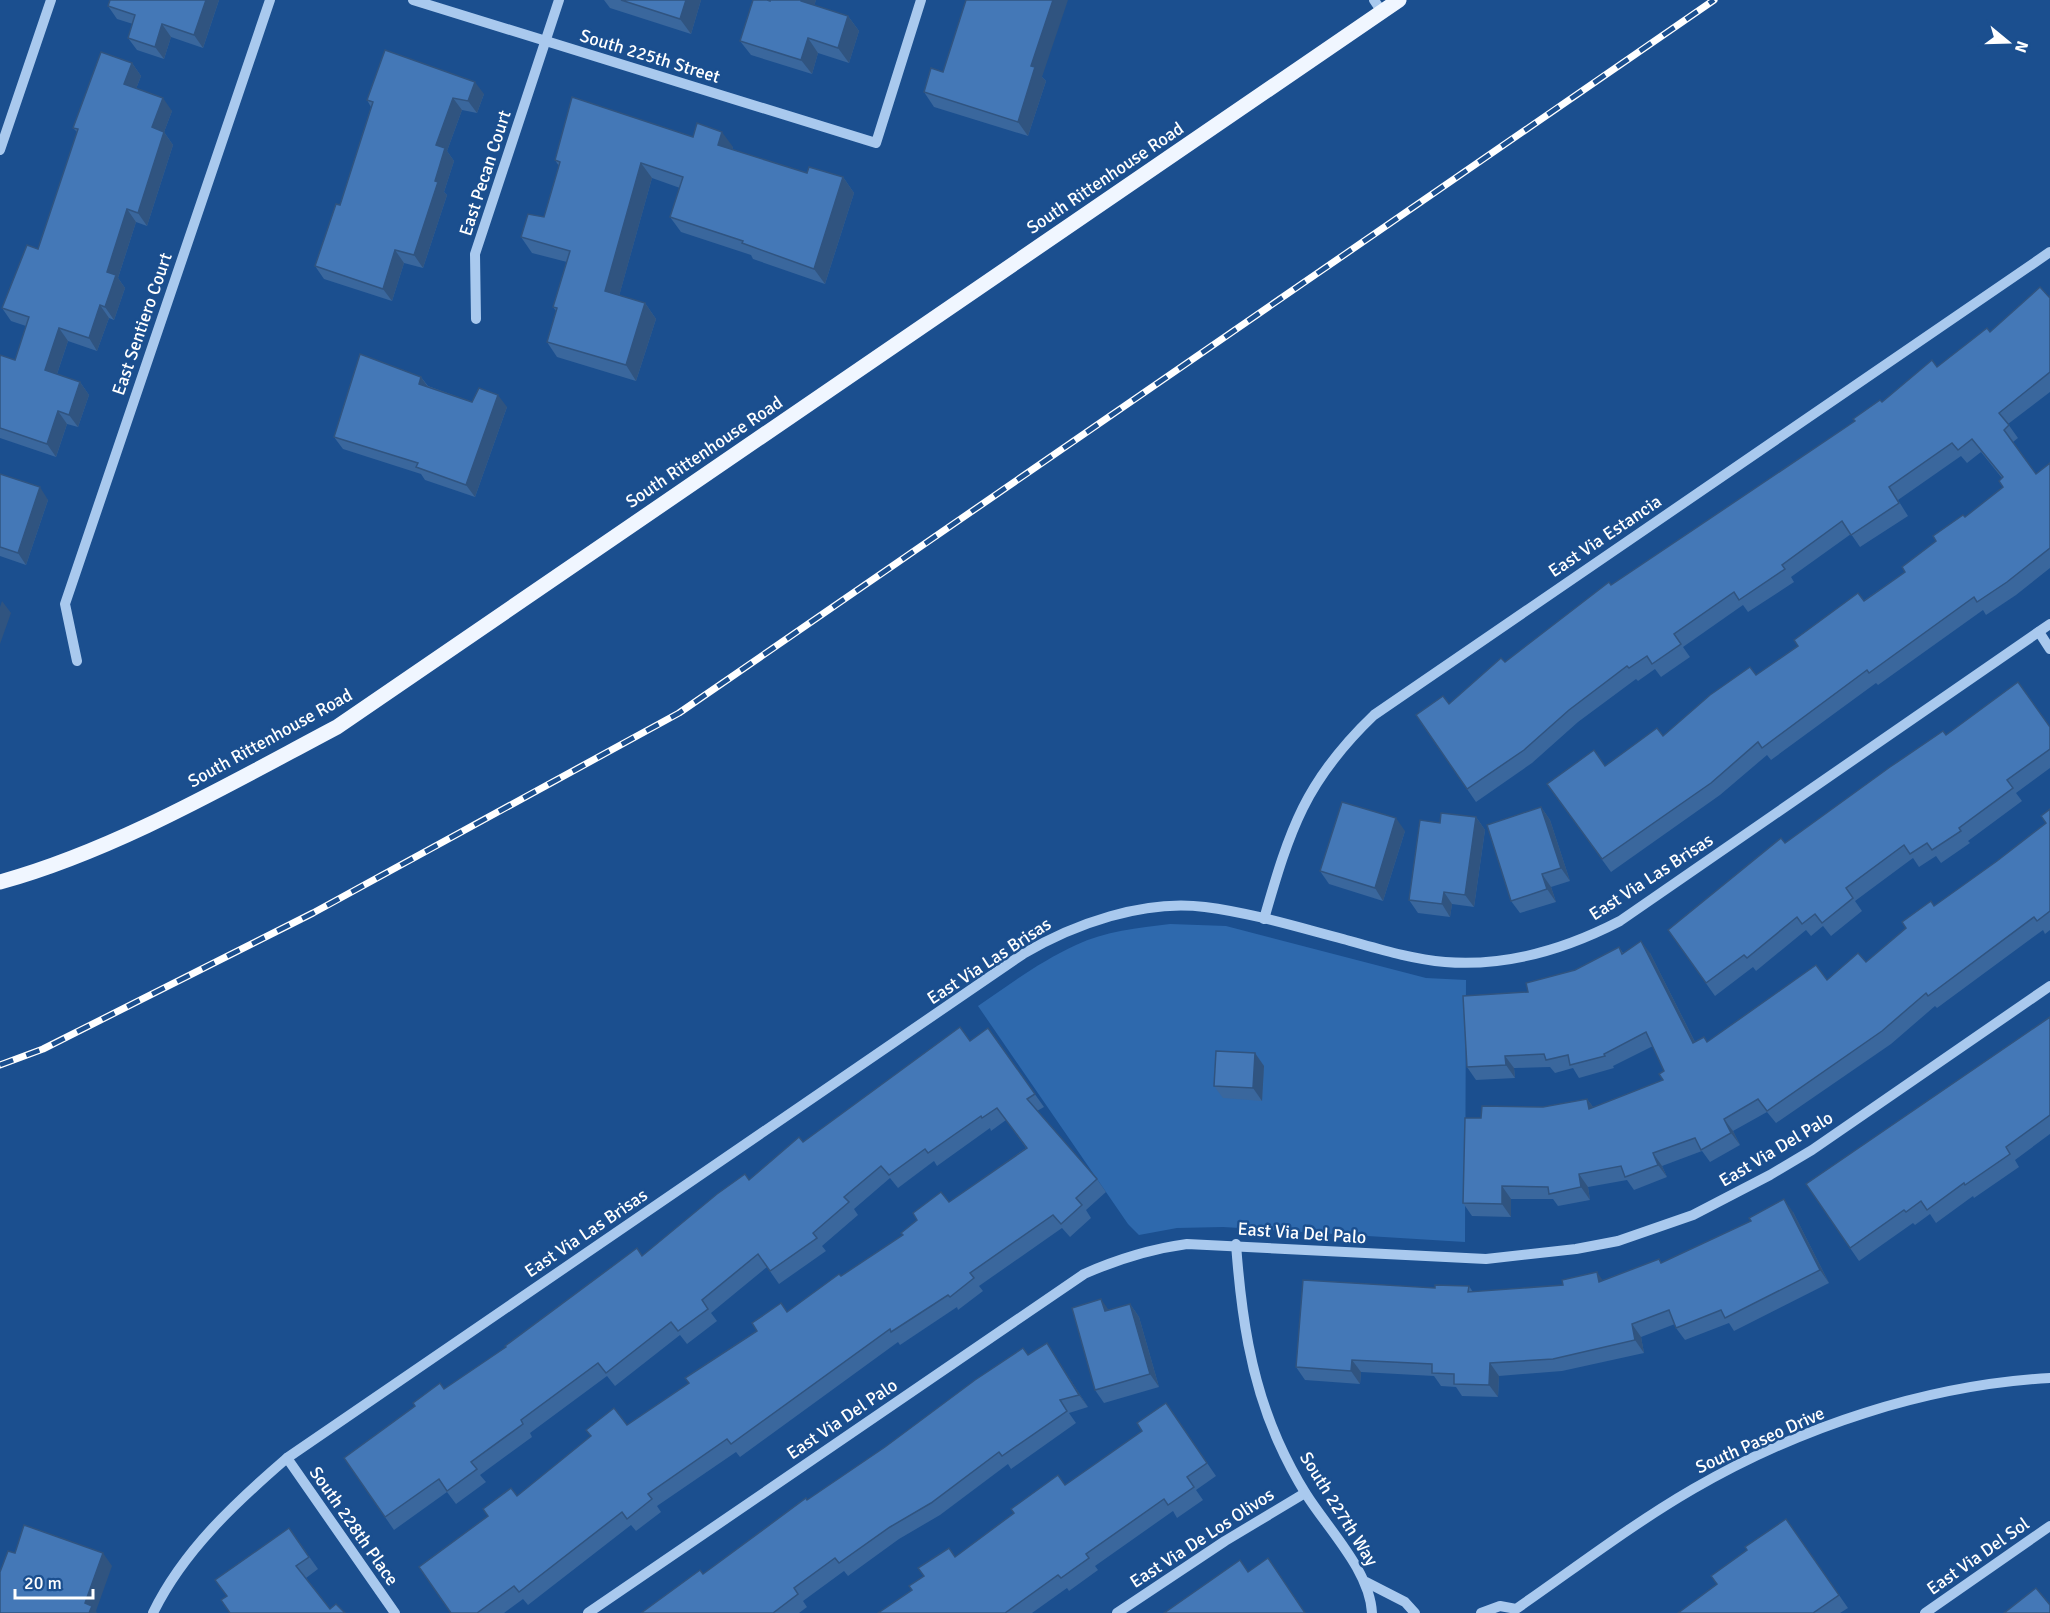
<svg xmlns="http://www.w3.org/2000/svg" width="2050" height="1613" viewBox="0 0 2050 1613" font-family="Signika,sans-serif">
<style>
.green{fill:#2e69ad}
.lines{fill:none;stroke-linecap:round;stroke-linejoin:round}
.minor{stroke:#a9c9ee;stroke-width:10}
.major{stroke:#f0f6ff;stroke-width:15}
.rail-casing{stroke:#fff;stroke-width:7}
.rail{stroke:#1b4f8f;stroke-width:4.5;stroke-dasharray:14;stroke-linecap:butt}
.wall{fill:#3a679d}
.shaded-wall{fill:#305480}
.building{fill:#4478b7;stroke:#305480;stroke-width:1.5}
.labels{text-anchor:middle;stroke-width:5;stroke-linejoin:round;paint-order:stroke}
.street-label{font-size:18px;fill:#fff;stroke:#1b4f8f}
</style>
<rect width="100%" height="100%" fill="#1b4f8f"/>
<path class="green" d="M1170 924 1226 926 1426 978 1466 980 1465 1242 1223 1227 1177 1228 1139 1235 1128 1224 978 1006C1010 984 1041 961 1076 945 1105 931 1138 928 1170 924Z"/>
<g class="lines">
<g class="minor">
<polyline points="413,0 876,143 921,0"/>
<polyline points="1374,0 1382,12"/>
<polyline points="0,150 51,0"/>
<polyline points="476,319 475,254 559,0"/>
<polyline points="2039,632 2050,649"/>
<polyline points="77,661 65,604 270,0"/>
<path d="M1264 919C1290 829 1305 781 1374 715L2050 252"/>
<path d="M1236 1244C1241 1312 1250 1378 1278 1441 1286 1459 1296 1478 1306 1494 1328 1529 1370 1571 1372 1613"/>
<polyline points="287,1458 395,1613"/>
<polyline points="1366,1582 1405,1602 1415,1613"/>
<path d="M153 1613C183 1551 236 1502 287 1458L1023 954C1074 924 1144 899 1205 907 1252 913 1297 927 1343 939 1376 948 1410 959 1445 962 1507 967 1566 949 1620 921L2050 624"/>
<path d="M588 1613 1084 1274C1118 1259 1150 1249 1187 1244L1486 1259 1576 1249 1618 1241 1693 1215 1770 1175 1812 1150 2050 986"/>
<polyline points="1117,1613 1225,1541 1305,1493"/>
<path d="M1481 1613 1500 1606 1516 1609C1574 1569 1631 1525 1693 1489 1800 1427 1926 1385 2050 1378"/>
<polyline points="1925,1613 2050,1526"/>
</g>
<path class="major" d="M0 882C116 850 231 783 337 727L1399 0"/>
<g class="rail-casing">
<polyline id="rail" points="0,1065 43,1049 313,913 679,713 1714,0"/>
</g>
<use href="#rail" class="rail"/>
</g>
<g class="wall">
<polygon points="219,0 203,48 171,37 164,59 137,50 128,38 133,24 117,19 108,6"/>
<polygon points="604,0 701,0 691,34 610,8"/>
<polygon points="770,0 816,0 814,6 848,16 859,31 849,63 818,53 812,74 751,55 740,41"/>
<polygon points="132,63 141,76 136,89 172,111 164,132 173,145 147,226 136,222 118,278 125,288 114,320 109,318 97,351 68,341 57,374 80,382 89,395 78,427 67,424 56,457 0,438 0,355 15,360 26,326 11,321 2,308 38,249 77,132 73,128"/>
<polygon points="943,72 1042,77 1046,81 1028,136 934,107 924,92"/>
<polygon points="484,94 477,113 462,110 447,151 454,161 444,192 447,195 423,268 404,263 392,301 324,279 315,266 340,205 371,107 367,100"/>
<polygon points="693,137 733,147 732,150 807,173 843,177 854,193 825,284 753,259 751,255 681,232 670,217 680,188 652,178 619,296 645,303 656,319 636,381 557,357 547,342 556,311 553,307 567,262 532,253 521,237 544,217 559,166 555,160"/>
<polygon points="2050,296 2050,392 2008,424 2018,438 2013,442 2036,474 2050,463 2050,568 2016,595 1986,615 1983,610 1878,685 1876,683 1771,760 1767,755 1720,795 1611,872 1547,784 1605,766 1663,736 1756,675 1905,572 1936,541 1965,517 2003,487 2002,478 1981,452 1967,463 1961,456 1898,500 1908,516 1860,547 1851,534 1791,577 1794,582 1748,612 1743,605 1683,647 1690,657 1661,677 1655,669 1638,681 1636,679 1578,722 1532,763 1476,802 1416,715 1449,704 1611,585 1855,421 1882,402 1990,332"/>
<polygon points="421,377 428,386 472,402 507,407 475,497 425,480 421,474 343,449 334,437"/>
<polygon points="0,474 48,500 26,565 0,556"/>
<polygon points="2050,727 2050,768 2016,793 2022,801 1968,841 1970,843 1941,863 1936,856 1919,867 1913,858 1855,901 1862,911 1831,936 1823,926 1811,936 1806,930 1756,971 1753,967 1715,996 1668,930 1785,843 1946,735"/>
<polygon points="1541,807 1550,820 1570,881 1551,887 1556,902 1520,913 1511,901"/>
<polygon points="2050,809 2050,930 2045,934 2043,930 1937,1008 1935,1006 1891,1044 1776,1123 1767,1112 1733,1131 1740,1145 1710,1162 1702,1151 1662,1166 1667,1177 1634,1190 1627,1180 1588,1187 1590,1200 1558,1206 1553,1199 1511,1199 1511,1217 1472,1216 1463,1203 1481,1118 1587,1099 1593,1107 1663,1080 1664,1071 1653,1046 1613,1066 1614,1068 1579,1078 1573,1068 1555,1073 1550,1067 1514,1068 1515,1078 1476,1080 1467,1067 1528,992 1575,970 1619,947 1623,953 1650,953 1695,1042 1707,1042 1827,980 1866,962 1934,906 1997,861 2046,823"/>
<polygon points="1476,817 1485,830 1474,907 1452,904 1450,917 1418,913 1409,900 1440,823"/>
<polygon points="1405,831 1383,901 1329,884 1320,871"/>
<polygon points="2050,1017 2050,1134 2015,1160 2019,1167 1974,1198 1973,1196 1936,1223 1930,1214 1915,1225 1913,1223 1859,1261 1806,1184"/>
<polygon points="988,1028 1044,1107 1037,1111 1097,1179 1106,1192 1086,1210 1091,1218 1070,1237 1062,1228 979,1286 983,1291 958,1310 957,1307 900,1345 898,1342 740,1457 736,1452 657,1506 661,1512 636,1531 631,1525 528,1605 523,1599 504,1613 451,1613 517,1496 591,1436 586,1430 627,1425 689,1383 787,1312 903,1235 1026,1148 1006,1120 991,1131 990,1128 937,1166 934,1161 898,1188 890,1178 854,1209 858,1215 822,1246 826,1251 779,1284 767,1267 711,1313 717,1321 687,1344 680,1335 615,1386 607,1376 530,1433 532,1437 480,1475 486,1482 456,1504 447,1492 394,1530 344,1458 642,1256 803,1142 970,1041"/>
<polygon points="1255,1053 1264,1066 1262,1101 1223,1098 1214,1086"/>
<polygon points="1793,1212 1829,1283 1734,1331 1729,1323 1685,1340 1676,1328 1675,1324 1641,1337 1644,1353 1562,1371 1499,1376 1498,1397 1462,1396 1456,1387 1441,1386 1434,1376 1361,1372 1360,1384 1305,1380 1296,1367 1435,1288 1469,1286 1473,1292 1563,1285 1603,1280 1659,1259 1662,1263"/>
<polygon points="1130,1304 1139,1317 1159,1387 1104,1403 1095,1390 1109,1310"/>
<polygon points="1028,1355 1055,1356 1088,1407 1069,1413 1076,1423 1011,1469 1008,1464 940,1515 899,1539 848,1576 844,1571 803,1601 807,1607 799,1613 641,1613 703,1574 807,1500"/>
<polygon points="1166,1403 1216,1476 1196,1490 1203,1500 1177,1518 1173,1511 1095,1566 1098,1570 1069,1591 1067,1588 1032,1613 878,1613 912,1590 955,1557 1065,1485 1142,1431"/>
<polygon points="1786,1519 1848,1608 1840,1613 1678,1613 1717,1584 1747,1550"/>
<polygon points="289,1528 318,1569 306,1578 330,1609 227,1596"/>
</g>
<g class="shaded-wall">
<polygon points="206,0 219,0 203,48 194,35"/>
<polygon points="686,0 701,0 691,34 680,19"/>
<polygon points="801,0 816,0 811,16 801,1"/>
<polygon points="1053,0 1068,0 1042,77 1046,81 1028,136 1018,122 1031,66"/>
<polygon points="848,16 859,31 849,63 838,48"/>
<polygon points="162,24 171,37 164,59 155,47"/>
<polygon points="808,38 818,53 812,74 801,60"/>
<polygon points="132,63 141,76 133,97 124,84"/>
<polygon points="475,82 484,94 477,113 468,101"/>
<polygon points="163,98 172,111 161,140 152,127"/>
<polygon points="453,98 462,110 447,151 454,161 444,192 447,195 423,268 414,255 435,181 436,145"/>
<polygon points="164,132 173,145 147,226 138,213"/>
<polygon points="722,132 733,147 729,161 718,145"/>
<polygon points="641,163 652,178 616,307 605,291"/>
<polygon points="843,177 854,193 825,284 814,269"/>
<polygon points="127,209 136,222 118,278 125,288 114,320 105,307 107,272"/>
<polygon points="395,250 404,263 392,301 383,289"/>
<polygon points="645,303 656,319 636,381 626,365"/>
<polygon points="100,305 109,318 97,351 89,338"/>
<polygon points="59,328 68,341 54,383 45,370"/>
<polygon points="421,377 430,390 419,384"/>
<polygon points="80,382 89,395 78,427 69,415"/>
<polygon points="498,395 507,407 475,497 466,485"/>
<polygon points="58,411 67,424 56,457 47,444"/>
<polygon points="40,487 48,500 26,565 18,553"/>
<polygon points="2,601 11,613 0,644 0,607"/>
<polygon points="1541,807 1550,820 1570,881 1561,868"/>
<polygon points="1476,817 1485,830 1474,907 1465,895"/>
<polygon points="1396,818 1405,831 1383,901 1375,888"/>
<polygon points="1542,874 1551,887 1556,902 1547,889"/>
<polygon points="1444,892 1452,904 1450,917 1442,904"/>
<polygon points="1641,941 1650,953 1702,1056 1693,1043"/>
<polygon points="1255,1053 1264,1066 1262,1101 1253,1088"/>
<polygon points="1505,1056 1514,1068 1515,1078 1506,1065"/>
<polygon points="1587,1099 1596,1111 1589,1109"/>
<polygon points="1724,1119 1733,1131 1740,1145 1731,1133"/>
<polygon points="1653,1153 1662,1166 1667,1177 1658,1165"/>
<polygon points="1579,1174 1588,1187 1590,1200 1581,1187"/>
<polygon points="1502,1186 1511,1199 1511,1217 1502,1204"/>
<polygon points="1784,1199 1793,1212 1829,1283 1820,1270"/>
<polygon points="1597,1272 1606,1285 1599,1282"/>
<polygon points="1101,1299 1110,1312 1105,1311"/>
<polygon points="1130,1304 1139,1317 1159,1387 1150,1374"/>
<polygon points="1632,1324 1641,1337 1644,1353 1635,1340"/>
<polygon points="1047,1343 1055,1356 1088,1407 1079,1395"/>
<polygon points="1352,1360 1361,1372 1360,1384 1351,1371"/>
<polygon points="1490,1363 1499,1376 1498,1397 1489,1385"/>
<polygon points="103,1553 112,1566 96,1611 97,1613 89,1613 85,1603"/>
</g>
<g class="building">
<polygon points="110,0 206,0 194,35 162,24 155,47 128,38 135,15 108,6"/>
<polygon points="621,0 686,0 680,19"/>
<polygon points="753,0 767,0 770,1 770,0 801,0 801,1 848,16 838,48 808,38 801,60 740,41"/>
<polygon points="966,0 1053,0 1031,66 1035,67 1018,122 924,92 931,68 943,72"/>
<polygon points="385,50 475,82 468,101 453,98 436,145 445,148 435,181 438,182 414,255 395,250 383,289 315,266 336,204 340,205 373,102 367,100"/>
<polygon points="101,52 132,63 124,84 163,98 152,127 164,132 138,213 127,209 107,272 116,275 105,307 100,305 89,338 59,328 45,370 80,382 69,415 58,411 47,444 0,428 0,355 15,360 29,317 2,308 27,245 38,249 78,129 73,128"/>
<polygon points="572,97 693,137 697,123 722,132 718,145 807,173 809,167 843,177 814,269 742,243 743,241 670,217 683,177 641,163 605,291 645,303 626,365 547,342 557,308 553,307 570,251 521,237 528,214 544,217 560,162 555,160"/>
<polygon points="2040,287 2049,297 2050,296 2050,372 1999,413 2009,425 2004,430 2036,474 2050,463 2050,548 2007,582 1977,602 1974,597 1869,673 1867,670 1762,748 1758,742 1711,783 1602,859 1547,784 1594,750 1605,766 1657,728 1663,736 1710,695 1750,667 1756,675 1798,646 1794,640 1858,593 1864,601 1905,572 1902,567 1936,541 1933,536 1963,515 1965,517 2003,487 1999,481 2003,477 1972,439 1958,450 1952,443 1889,487 1899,503 1851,535 1842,521 1782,565 1785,569 1739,600 1734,592 1674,634 1681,644 1652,664 1647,656 1629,668 1627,666 1569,710 1524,750 1467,789 1416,715 1443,696 1449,704 1501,658 1505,662 1609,582 1611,585 1855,421 1853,419 1880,400 1882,402 1932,360 1937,367 1987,328 1990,332"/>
<polygon points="360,354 421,377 419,384 472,402 479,388 498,395 466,485 416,467 418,463 334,437"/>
<polygon points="0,474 40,487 18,553 0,547"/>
<polygon points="2018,682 2050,727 2050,749 2007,780 2013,788 1959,828 1961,831 1932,850 1927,843 1910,854 1904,845 1846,888 1853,898 1822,923 1815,914 1802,924 1797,917 1747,958 1744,955 1706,983 1668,930 1781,838 1785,843 1890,767 1943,731 1946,735"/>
<polygon points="1342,802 1396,818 1375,888 1320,871"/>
<polygon points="1541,807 1561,868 1542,874 1547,889 1511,901 1487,825"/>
<polygon points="2050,809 2050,911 2037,921 2034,917 1928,996 1926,993 1882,1031 1767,1111 1758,1099 1724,1119 1731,1133 1701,1150 1695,1138 1653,1153 1658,1165 1625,1177 1621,1166 1579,1174 1581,1187 1549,1194 1548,1187 1502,1186 1502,1204 1463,1203 1465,1118 1481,1118 1482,1106 1543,1107 1587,1099 1589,1109 1663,1080 1659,1074 1664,1071 1646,1032 1604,1054 1605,1056 1570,1065 1568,1055 1546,1060 1544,1054 1505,1056 1506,1065 1467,1067 1463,996 1528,992 1526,983 1575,970 1619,947 1622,954 1641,941 1693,1043 1704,1037 1707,1042 1816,965 1827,980 1858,953 1866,962 1906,928 1902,922 1931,901 1934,906 1997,861 2046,823 2041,816"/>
<polygon points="1441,813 1476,817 1465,895 1444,892 1442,904 1409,900 1420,820 1440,823"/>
<polygon points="2050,1017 2050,1115 2006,1147 2010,1154 1965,1185 1964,1183 1927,1210 1921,1201 1906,1212 1904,1210 1850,1248 1806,1184"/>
<polygon points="960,1027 970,1041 988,1028 1035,1094 1027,1099 1097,1179 1076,1198 1082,1205 1061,1224 1053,1215 970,1273 974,1278 950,1297 948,1295 891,1332 890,1329 731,1444 727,1439 648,1494 652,1499 627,1519 622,1512 519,1592 514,1586 477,1613 451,1613 419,1567 488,1516 483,1509 511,1488 517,1496 591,1436 586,1430 614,1408 627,1425 689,1383 685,1378 757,1331 752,1323 781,1303 787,1312 839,1274 841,1276 903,1235 901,1233 917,1220 913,1213 941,1192 949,1202 1027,1148 997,1108 982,1118 981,1116 928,1153 925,1149 889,1175 881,1166 844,1197 849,1202 813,1233 817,1238 770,1271 758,1254 702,1300 708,1309 678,1331 671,1322 606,1373 598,1363 521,1420 523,1424 471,1462 477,1469 447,1491 439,1479 385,1517 344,1458 415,1406 413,1403 440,1383 444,1389 506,1347 505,1346 637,1248 642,1256 717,1194 745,1174 749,1180 799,1137 803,1142"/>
<polygon points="1216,1051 1255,1053 1253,1088 1214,1086"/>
<polygon points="1784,1199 1820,1270 1725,1318 1721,1310 1676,1328 1669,1310 1632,1324 1635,1340 1553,1359 1490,1363 1489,1385 1454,1384 1454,1374 1432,1373 1432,1364 1352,1360 1351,1371 1296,1367 1303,1280 1435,1288 1435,1285 1469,1286 1468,1292 1563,1285 1562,1280 1597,1272 1599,1282 1659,1259 1661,1263 1751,1221 1749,1218"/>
<polygon points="1101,1299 1105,1311 1130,1304 1150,1374 1095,1390 1072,1308"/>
<polygon points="1047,1343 1079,1395 1060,1400 1067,1411 1002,1456 999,1452 931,1503 890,1527 839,1563 835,1558 794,1588 798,1594 773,1613 641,1613 700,1570 703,1574 806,1498 807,1500 885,1447 975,1380 1023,1348 1028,1355"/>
<polygon points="1166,1403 1207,1463 1187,1477 1194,1487 1168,1505 1164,1499 1086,1554 1089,1558 1061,1578 1058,1575 1005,1613 878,1613 912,1590 909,1586 924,1576 918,1568 949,1548 955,1557 1014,1513 1011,1509 1058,1475 1065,1485 1142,1431 1137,1423"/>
<polygon points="1786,1519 1839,1595 1813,1613 1678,1613 1717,1584 1711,1576 1747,1550 1745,1547"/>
<polygon points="24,1525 103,1553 85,1603 92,1606 89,1613 0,1613 0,1572 8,1551 15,1553"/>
<polygon points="289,1528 309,1557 296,1566 330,1609 336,1604 345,1613 230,1613 221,1600 227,1596 215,1580"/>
<polygon points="1268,1558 1305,1613 1164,1613 1240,1560 1248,1572"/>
<polygon points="2036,1588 2050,1605 2050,1613 2004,1613"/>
</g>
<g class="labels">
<g class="street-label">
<text transform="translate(650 56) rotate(17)" y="6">South 225th Street</text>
<text transform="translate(485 173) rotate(-72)" y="6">East Pecan Court</text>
<text transform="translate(1105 178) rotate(-34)" y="6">South Rittenhouse Road</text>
<text transform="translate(142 324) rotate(-71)" y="6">East Sentiero Court</text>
<text transform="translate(704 452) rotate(-34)" y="6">South Rittenhouse Road</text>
<text transform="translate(1605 536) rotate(-34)" y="6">East Via Estancia</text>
<text transform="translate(270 738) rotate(-29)" y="6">South Rittenhouse Road</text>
<text transform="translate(1651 877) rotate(-33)" y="6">East Via Las Brisas</text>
<text transform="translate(989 961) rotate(-33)" y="6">East Via Las Brisas</text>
<text transform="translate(1776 1149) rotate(-31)" y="6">East Via Del Palo</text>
<text transform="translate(586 1233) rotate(-34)" y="6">East Via Las Brisas</text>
<text transform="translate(1302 1233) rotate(4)" y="6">East Via Del Palo</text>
<text transform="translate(842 1419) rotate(-34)" y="6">East Via Del Palo</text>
<text transform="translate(1760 1440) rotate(-24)" y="6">South Paseo Drive</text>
<text transform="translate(1339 1509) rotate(58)" y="6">South 227th Way</text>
<text transform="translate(354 1526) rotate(55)" y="6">South 228th Place</text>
<text transform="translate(1202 1538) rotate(-33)" y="6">East Via De Los Olivos</text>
<text transform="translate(1978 1556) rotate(-35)" y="6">East Via Del Sol</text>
</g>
</g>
<g transform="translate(2008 42) rotate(109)" stroke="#1b4f8f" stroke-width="4.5" paint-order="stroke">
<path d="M0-4.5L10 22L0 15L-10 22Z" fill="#ffffff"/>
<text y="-9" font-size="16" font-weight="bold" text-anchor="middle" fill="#ffffff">N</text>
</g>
<path d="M15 1589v9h78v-9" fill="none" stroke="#ffffff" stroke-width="3"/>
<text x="24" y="1589" font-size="18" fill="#ffffff" stroke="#1b4f8f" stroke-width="4.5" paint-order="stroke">20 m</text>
</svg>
